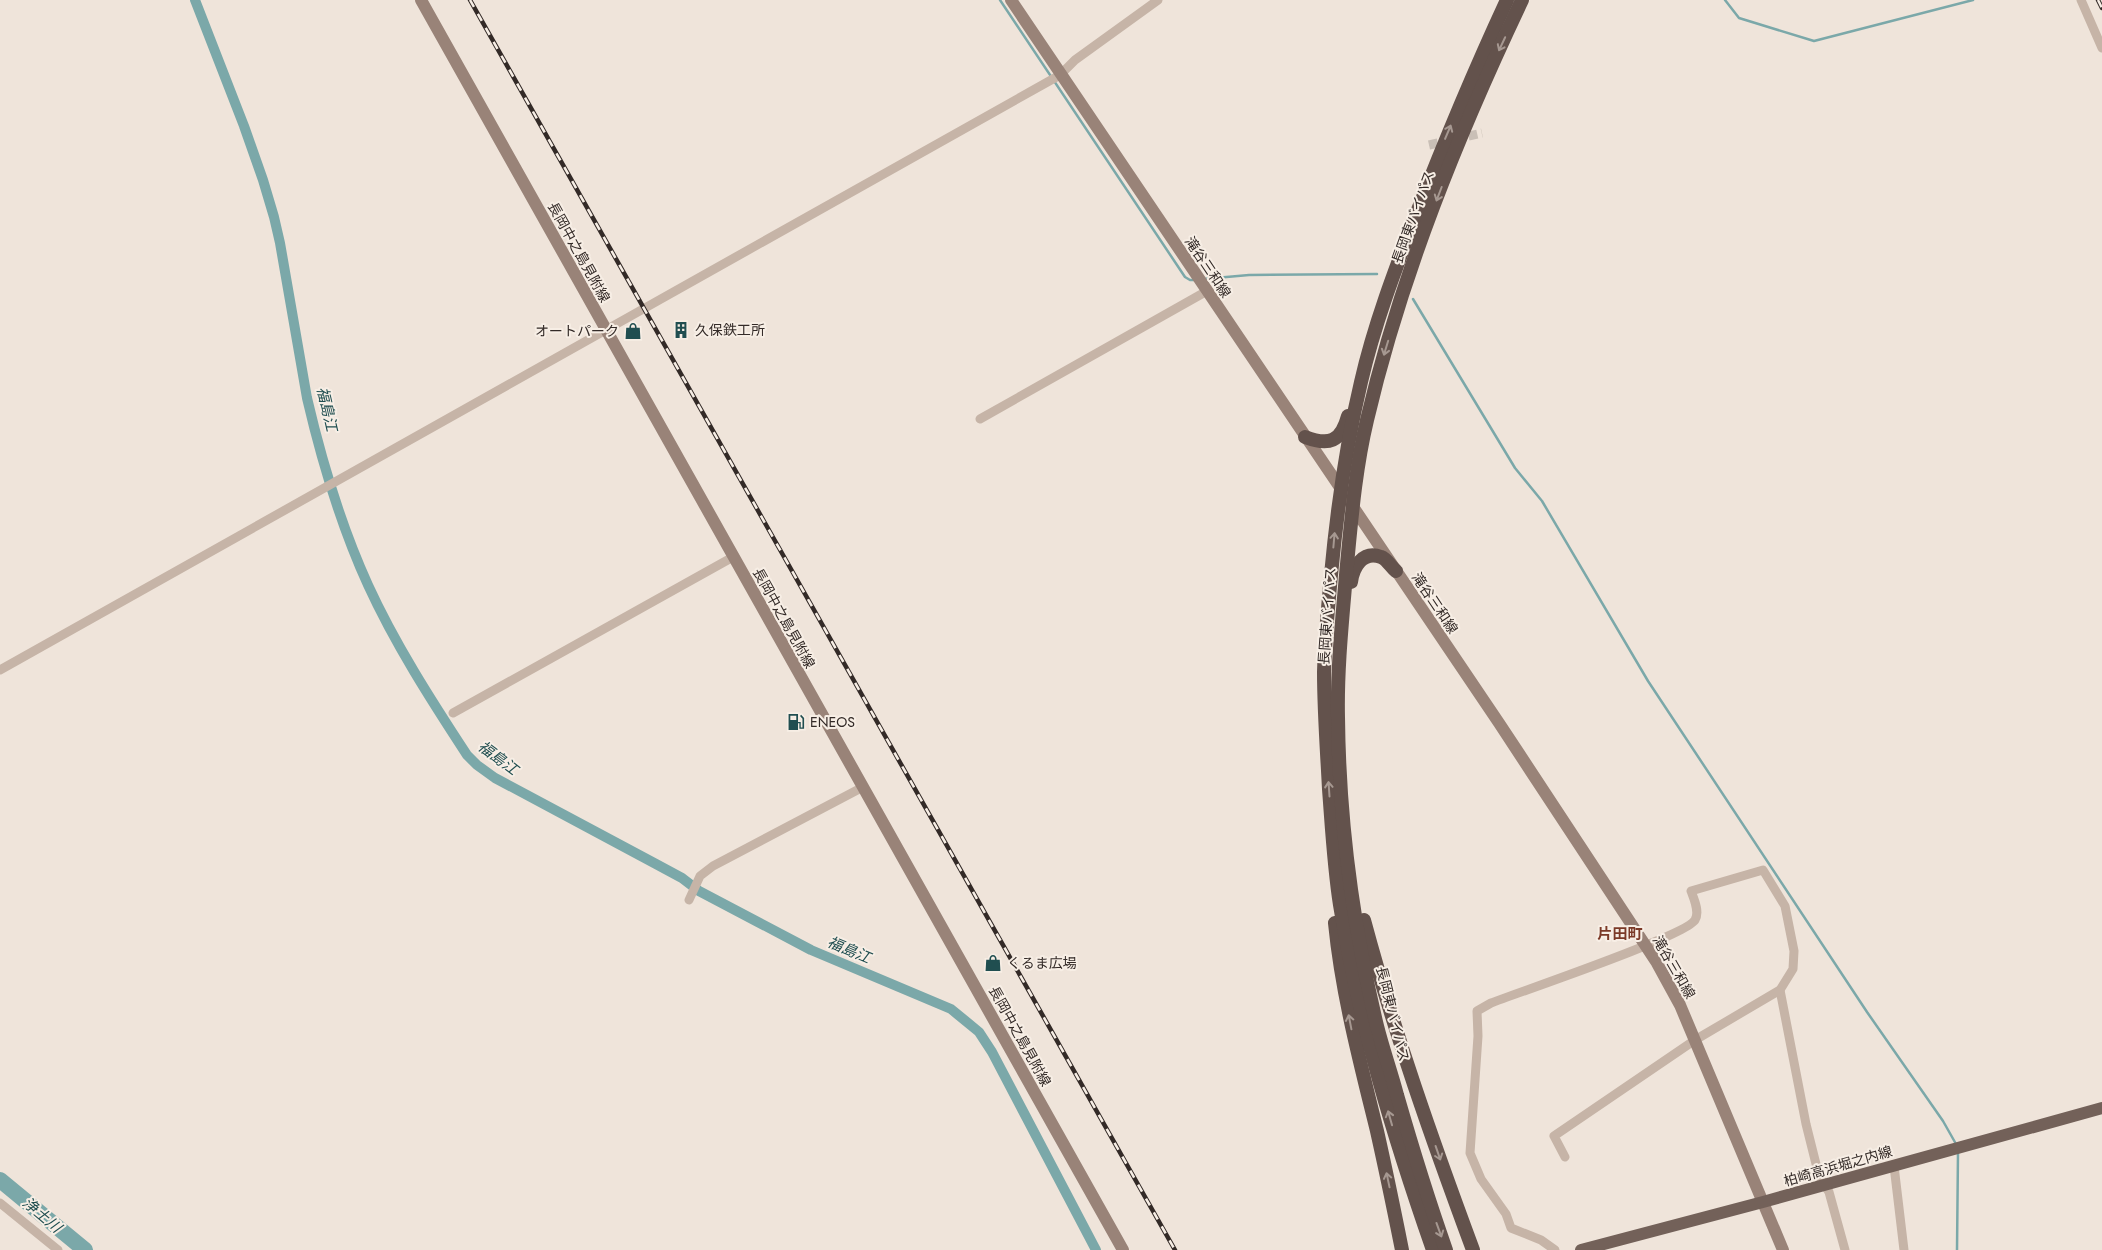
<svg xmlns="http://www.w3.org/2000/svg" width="2102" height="1250" viewBox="0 0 2102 1250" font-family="Jost,'Noto Sans JP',sans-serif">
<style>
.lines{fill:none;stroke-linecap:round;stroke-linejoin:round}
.stream{stroke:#7ba8a9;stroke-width:2.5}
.canal{stroke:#7ba8a9;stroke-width:10}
.river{stroke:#7ba8a9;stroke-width:16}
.minor-tunnel{stroke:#c9bfb6;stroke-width:9;stroke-dasharray:9 4.5;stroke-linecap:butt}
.minor{stroke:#c6b4a7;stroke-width:9}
.secondary{stroke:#998378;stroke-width:12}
.primary{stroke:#736159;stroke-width:12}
.trunk{stroke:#63524c;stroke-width:14}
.rail-casing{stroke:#332a27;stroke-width:4.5}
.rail{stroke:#f7eee5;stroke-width:2.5;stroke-dasharray:8;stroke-linecap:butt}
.oneway{stroke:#a69891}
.labels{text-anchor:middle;stroke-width:4;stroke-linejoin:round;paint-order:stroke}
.street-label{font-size:14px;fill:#332a27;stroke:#f7eee5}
.poi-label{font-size:14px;fill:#332a27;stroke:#f7eee5;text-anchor:start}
.water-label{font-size:15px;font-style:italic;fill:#204e50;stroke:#f7eee5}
.neighbourhood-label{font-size:15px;font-weight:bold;fill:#7b3927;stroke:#f7eee5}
</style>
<rect width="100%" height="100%" fill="#efe4da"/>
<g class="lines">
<g class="stream">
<polyline points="1000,0 1185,277 1190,280 1196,280"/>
<polyline points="1725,0 1739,18 1814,41 1973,0"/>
<polyline points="1204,279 1249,275 1377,274"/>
<polyline points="1413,299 1515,468 1542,501 1648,681 1867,1012 1943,1121 1956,1144"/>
<polyline points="1957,1250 1958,1152"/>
</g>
<path class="canal" d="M195 0 244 126 263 180 274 217 280 243 307 398C321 458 342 528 368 585 395 644 431 700 467 755L477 765 495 778 656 864 682 878 699 891 811 950 951 1009 979 1032 992 1052 1096 1250"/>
<polyline class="river" points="0,1180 85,1250"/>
<polyline class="minor-tunnel" points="1429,145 1482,133"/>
<g class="minor">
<polyline points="2081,0 2102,48"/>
<polyline points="980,419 1207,291"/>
<polyline points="0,670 1060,75 1075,60 1158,0"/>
<polyline points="453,713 733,557"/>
<polyline points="689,900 700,876 713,866 863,787"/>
<polyline points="1780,990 1806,1124 1819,1176 1829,1192 1845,1250"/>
<polyline points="1894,1166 1904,1250"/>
<polyline points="0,1203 58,1250"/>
<path d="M1555 1250 1541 1240 1511 1228 1506 1214 1481 1179 1470 1153 1478 1036 1477 1011 1491 1003C1519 992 1686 936 1695 920 1700 912 1694 899 1691 891L1763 870 1785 906 1794 951 1793 969 1780 990 1695 1040 1554 1136 1565 1157"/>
</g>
<g class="secondary">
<polyline points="421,0 1123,1250"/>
<polyline points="1011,0 1499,723 1657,963 1680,1005 1783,1250"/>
</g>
<polyline class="primary" points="1581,1250 1763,1202 2102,1108"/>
<g class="trunk">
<path d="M1305 437C1329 446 1341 442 1348 416"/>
<path d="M1351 582C1353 567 1363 550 1381 557 1387 559 1391 567 1396 571"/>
<path d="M1364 920C1394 1032 1433 1142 1473 1250"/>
<path d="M1335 923C1342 994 1360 1062 1377 1131 1386 1171 1394 1210 1402 1250"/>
<path d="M1433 1250C1394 1138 1359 1023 1340 905 1334 867 1332 828 1329 789 1327 750 1324 711 1324 672 1325 639 1328 607 1331 575 1337 510 1346 445 1361 382 1374 325 1395 270 1416 215 1444 143 1474 71 1507 0"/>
<path d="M1446 1250C1428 1199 1412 1147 1397 1095 1391 1072 1383 1050 1377 1026 1353 926 1339 821 1338 717 1337 670 1342 622 1346 575 1351 523 1355 470 1367 420 1401 275 1458 135 1522 0"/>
</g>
<g class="rail-casing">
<g id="rail">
<polyline points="470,0 1175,1250"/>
<polyline points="2098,0 2102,8"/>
</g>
</g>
<use href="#rail" class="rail"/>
</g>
<defs><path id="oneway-shaft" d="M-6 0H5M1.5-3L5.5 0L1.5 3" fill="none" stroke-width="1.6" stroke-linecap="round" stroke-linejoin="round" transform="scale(1.25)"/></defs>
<g class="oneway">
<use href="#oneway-shaft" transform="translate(1502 44) rotate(115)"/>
<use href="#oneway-shaft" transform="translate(1448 132) rotate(-67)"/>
<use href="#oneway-shaft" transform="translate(1439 194) rotate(111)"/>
<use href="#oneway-shaft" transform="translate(1386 348) rotate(107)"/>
<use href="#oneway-shaft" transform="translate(1334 540) rotate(-85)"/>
<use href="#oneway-shaft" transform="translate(1329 789) rotate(-94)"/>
<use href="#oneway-shaft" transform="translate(1350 1022) rotate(-101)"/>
<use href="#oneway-shaft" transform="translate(1390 1118) rotate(-106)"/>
<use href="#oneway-shaft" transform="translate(1438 1153) rotate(71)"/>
<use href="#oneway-shaft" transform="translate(1388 1180) rotate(-102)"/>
<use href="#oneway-shaft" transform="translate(1439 1230) rotate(70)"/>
</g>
<defs>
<g id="building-bare" transform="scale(1.35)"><path d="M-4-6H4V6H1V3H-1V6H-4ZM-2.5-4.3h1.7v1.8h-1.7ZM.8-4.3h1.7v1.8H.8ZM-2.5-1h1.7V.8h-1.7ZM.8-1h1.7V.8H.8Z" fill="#204e50" stroke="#f7eee5" stroke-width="2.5" paint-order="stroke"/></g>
<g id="shop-bare" transform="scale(1.35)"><path d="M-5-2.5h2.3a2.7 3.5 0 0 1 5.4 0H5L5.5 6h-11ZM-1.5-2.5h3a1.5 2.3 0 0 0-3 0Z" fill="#204e50" stroke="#f7eee5" stroke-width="2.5" paint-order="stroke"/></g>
<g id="fuel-bare" transform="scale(1.35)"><path d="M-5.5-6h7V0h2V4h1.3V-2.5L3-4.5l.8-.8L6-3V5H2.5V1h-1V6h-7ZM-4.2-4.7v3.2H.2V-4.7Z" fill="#204e50" stroke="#f7eee5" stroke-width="2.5" paint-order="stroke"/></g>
</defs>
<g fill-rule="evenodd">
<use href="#building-bare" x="681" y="330"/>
<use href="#shop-bare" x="633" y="331"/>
<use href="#fuel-bare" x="796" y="722"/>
<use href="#shop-bare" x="993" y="963"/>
</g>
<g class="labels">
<g class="street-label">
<text transform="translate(1413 217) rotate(-70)" y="5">長岡東バイパス</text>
<text transform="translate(579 252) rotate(61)" y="5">長岡中之島見附線</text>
<text transform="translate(1208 267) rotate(56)" y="5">滝谷三和線</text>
<text transform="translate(1435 603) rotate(56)" y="5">滝谷三和線</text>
<text transform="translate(1327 616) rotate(-86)" y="5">長岡東バイパス</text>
<text transform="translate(784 618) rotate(61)" y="5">長岡中之島見附線</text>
<text transform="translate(1674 967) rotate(60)" y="5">滝谷三和線</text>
<text transform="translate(1393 1014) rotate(76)" y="5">長岡東バイパス</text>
<text transform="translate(1020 1036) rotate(61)" y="5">長岡中之島見附線</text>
<text transform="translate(1838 1166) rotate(-16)" y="5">柏崎高浜堀之内線</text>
</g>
<g class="poi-label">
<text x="695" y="335">久保鉄工所</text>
<text x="619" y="336" text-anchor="end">オートパーク</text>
<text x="810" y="727">ENEOS</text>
<text x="1007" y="968">くるま広場</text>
</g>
<g class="water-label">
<text transform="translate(327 409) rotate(77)" y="5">福島江</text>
<text transform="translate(498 758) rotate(37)" y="5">福島江</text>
<text transform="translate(849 950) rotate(23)" y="5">福島江</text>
<text transform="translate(42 1215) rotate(40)" y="5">浄土川</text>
</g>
<g class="neighbourhood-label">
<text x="1620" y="939">片田町</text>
</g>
</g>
</svg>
